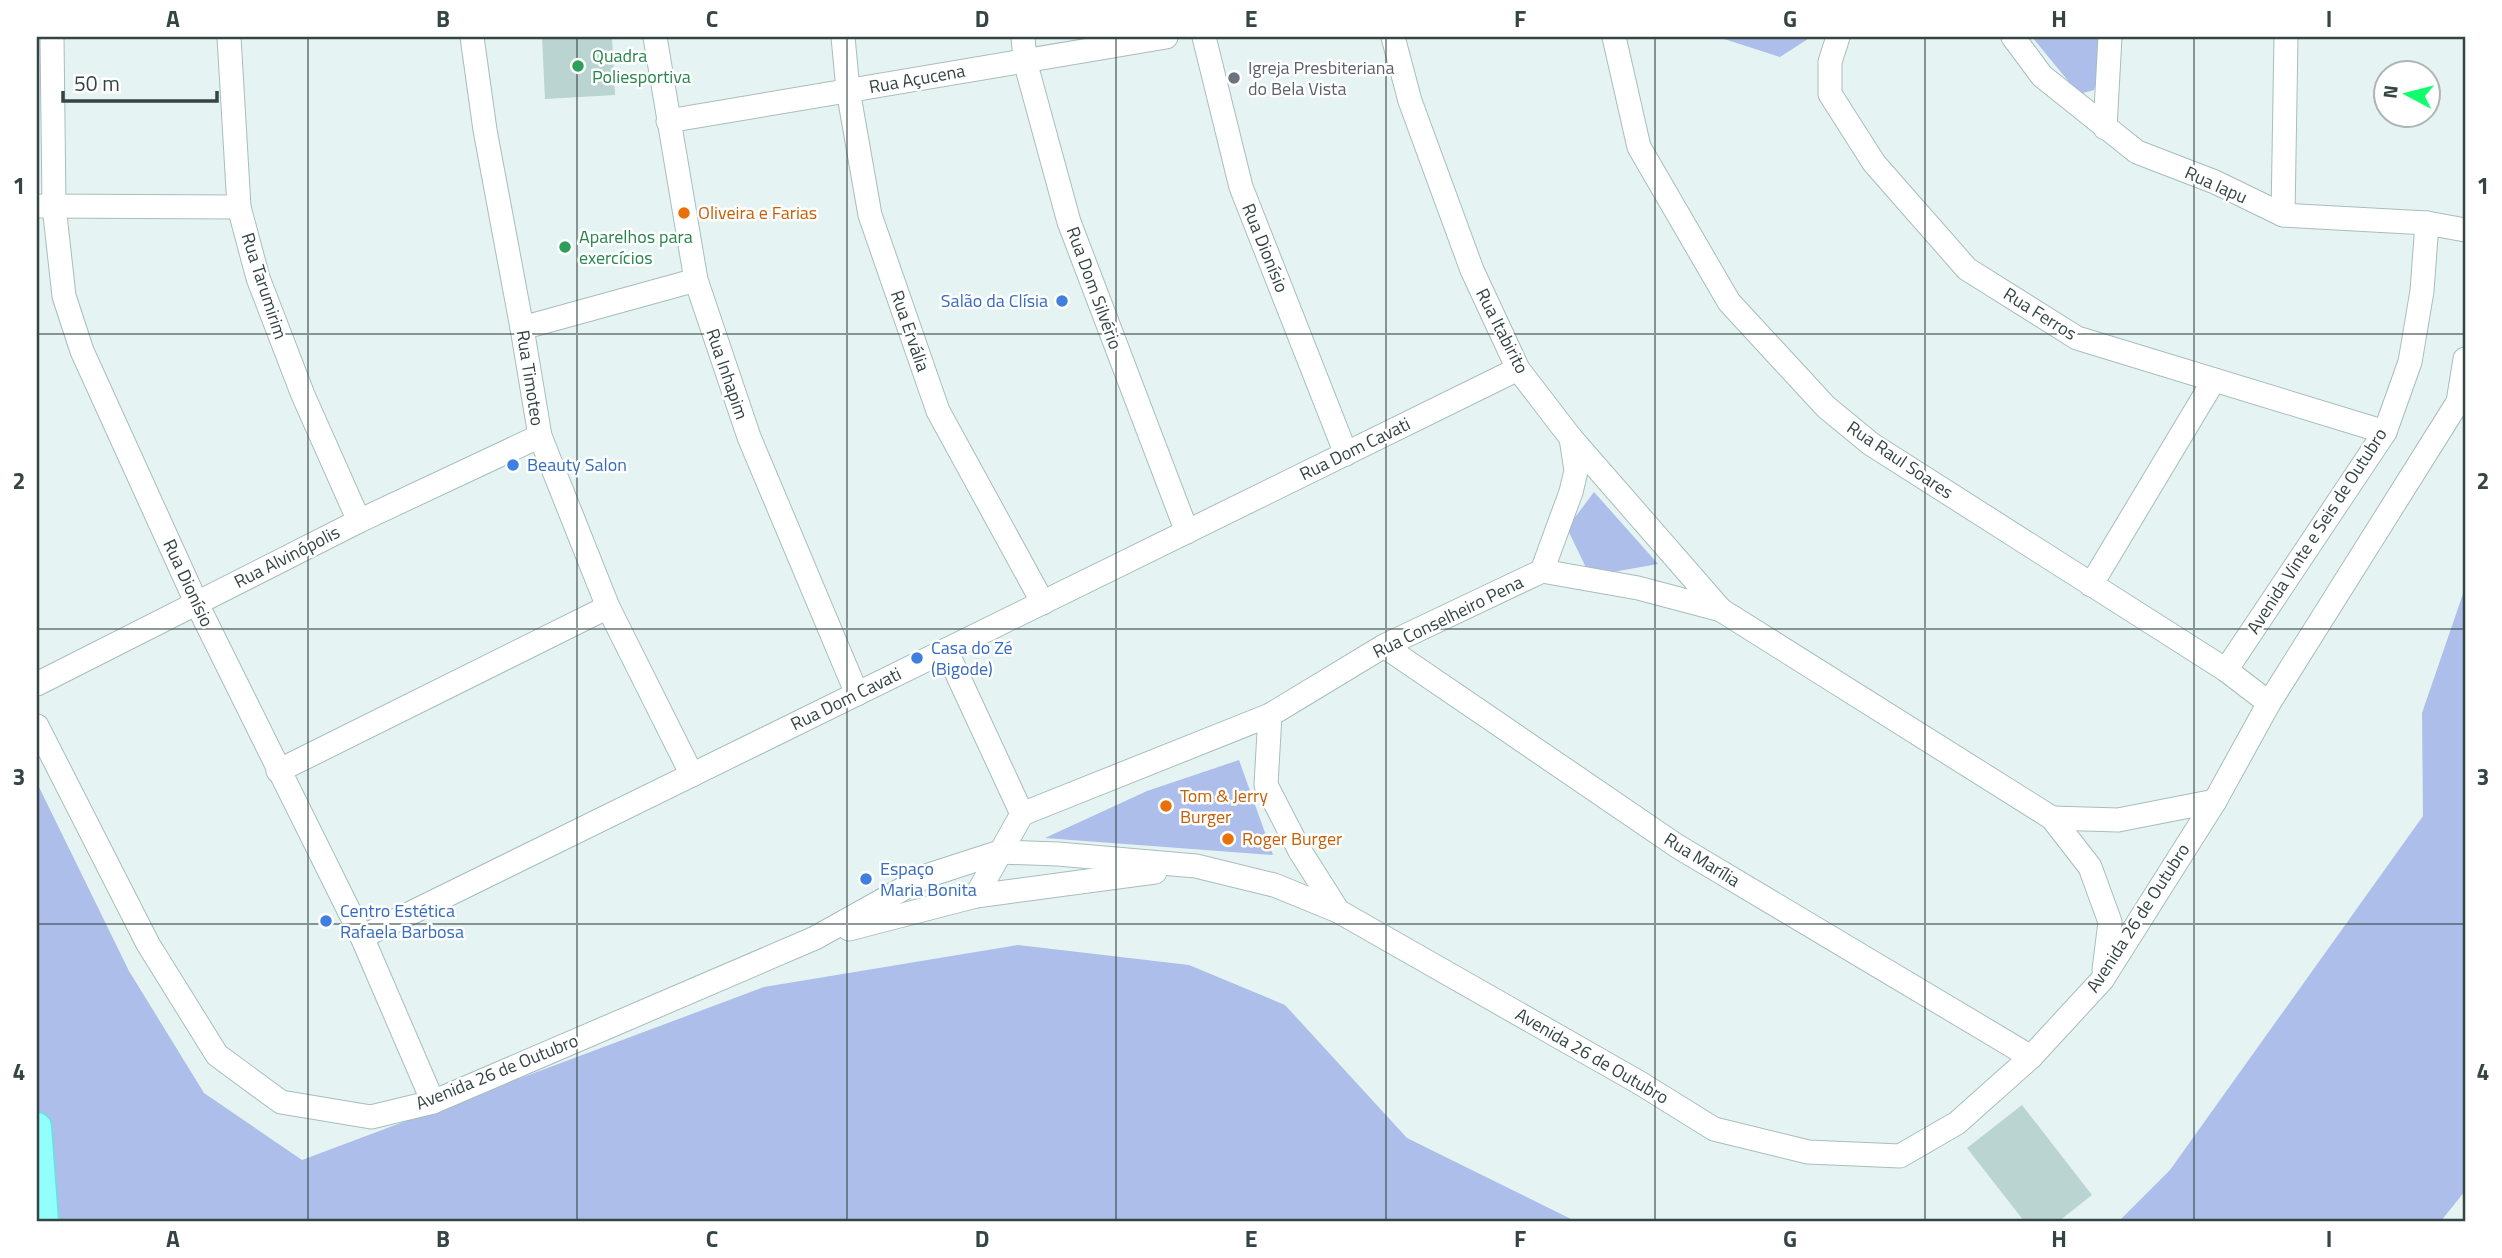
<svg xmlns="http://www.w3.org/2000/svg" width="2502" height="1258" viewBox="0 0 2502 1258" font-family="'Titillium Web',sans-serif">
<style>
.green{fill:#acbee9}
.building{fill:#bad5d1}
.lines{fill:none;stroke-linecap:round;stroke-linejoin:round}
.minor-casing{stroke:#a7bebc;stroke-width:25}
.major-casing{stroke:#5fe6df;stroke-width:31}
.minor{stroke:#fff;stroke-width:23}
.major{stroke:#92fffb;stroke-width:28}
.grid{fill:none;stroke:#344543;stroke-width:2;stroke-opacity:0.55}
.leisure-dot{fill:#2e9e5b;stroke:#fff;stroke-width:2.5}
.worship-dot{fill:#6b7280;stroke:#fff;stroke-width:2.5}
.food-dot{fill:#e8710a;stroke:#fff;stroke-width:2.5}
.shop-dot{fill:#3f7fe0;stroke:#fff;stroke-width:2.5}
.labels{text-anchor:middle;stroke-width:5;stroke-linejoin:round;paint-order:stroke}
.leisure-label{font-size:18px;fill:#27864d;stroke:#fff;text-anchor:start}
.worship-label{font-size:18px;fill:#5b616d;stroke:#fff;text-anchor:start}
.street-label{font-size:18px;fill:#344543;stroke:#fff}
.food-label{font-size:18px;fill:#c56008;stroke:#fff;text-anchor:start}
.shop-label{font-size:18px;fill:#366cbe;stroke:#fff;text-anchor:start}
.neatline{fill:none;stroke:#344543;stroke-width:2.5}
.grid-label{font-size:23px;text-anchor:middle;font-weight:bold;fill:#344543}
</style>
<rect width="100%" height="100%" fill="#e5f3f2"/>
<g class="green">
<polygon points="1718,37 1811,37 1780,57"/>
<polygon points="2032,37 2100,37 2100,69 2094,90 2079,94"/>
<polygon points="1594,492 1658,564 1590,576 1567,528"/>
<polygon points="2465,588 2465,1191 2441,1221 2119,1221 2170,1170 2423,816 2422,713"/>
<polygon points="1239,760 1273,855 1045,838 1147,791"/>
<polygon points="37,783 129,971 204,1093 302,1160 764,987 1018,945 1189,965 1285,1005 1407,1138 1575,1221 60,1221 37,1111"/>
</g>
<g class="building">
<polygon points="542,37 612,37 615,95 545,99"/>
<polygon points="2022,1105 2092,1195 2059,1221 2024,1221 1967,1148"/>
</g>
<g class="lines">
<g class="minor-casing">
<g id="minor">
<polyline points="52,37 54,206 64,296 82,351 196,602 362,937 433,1102"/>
<polyline points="229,37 239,207 258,278 303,395 359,521"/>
<polyline points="472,37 485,130 522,328 540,436 608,607 692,775"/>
<polyline points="655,37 696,280 749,437 857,694"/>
<polyline points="843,37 848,90 870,215 938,411 1043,603"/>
<polyline points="1023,37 1025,61 1069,222 1187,532"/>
<polyline points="1204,37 1241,187 1346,454"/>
<polyline points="1393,37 1410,101 1472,270 1518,369 1571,438 1721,610 2052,818 2090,867 2110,922 2104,970"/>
<polyline points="1614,37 1639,147 1729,302 1826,407 1871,444 2226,670 2269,703"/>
<polyline points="1838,37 1830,62 1830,94 1874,163 1967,269 2077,338 2385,432"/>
<polyline points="2013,37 2042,76 2137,152 2215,182 2283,215 2427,223 2465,230"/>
<polyline points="668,121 1166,37"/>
<polyline points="2105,128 2110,37"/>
<polyline points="37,206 239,207"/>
<polyline points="2283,215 2286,37"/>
<polyline points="522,328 696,280"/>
<polyline points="1542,571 1638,588 1721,610"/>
<polyline points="2091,585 2214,380"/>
<polyline points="1384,646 1677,846 2031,1057"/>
<polyline points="946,650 1022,814"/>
<polyline points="2226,670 2385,432 2410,362 2422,291 2427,223"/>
<polyline points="37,684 359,521 540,436"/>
<polyline points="1270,715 1266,785 1300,851 1338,911"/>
<polyline points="37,726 148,944 217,1055 281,1102 371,1117 433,1102 815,938 926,876 1000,852 1058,854 1196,866 1274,885 1338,911 1640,1083 1714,1129 1808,1152 1900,1156 1957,1123 2031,1057 2102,980 2215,801 2269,703 2458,402 2465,359"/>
<polyline points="278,771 608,607"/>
<polyline points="2052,818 2118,820 2215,801"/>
<polyline points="976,896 1022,814 1270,715 1384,646 1542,571 1571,492 1576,471 1571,438"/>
<polyline points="849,929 976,896 1155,872"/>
<polyline points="362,937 1518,369"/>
</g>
</g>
<g class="major-casing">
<polyline id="major" points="37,1127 44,1221"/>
</g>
<use href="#minor" class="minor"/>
<use href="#major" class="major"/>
</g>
<path class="grid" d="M308 37V1221M577 37V1221M847 37V1221M1116 37V1221M1386 37V1221M1655 37V1221M1925 37V1221M2194 37V1221M37 334H2465M37 629H2465M37 924H2465"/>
<g class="leisure-dot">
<circle cx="578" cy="66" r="7"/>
<circle cx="565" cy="247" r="7"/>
</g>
<circle class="worship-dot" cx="1234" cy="78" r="7"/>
<g class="food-dot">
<circle cx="684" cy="213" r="7"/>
<circle cx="1166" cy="806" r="7"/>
<circle cx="1228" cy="839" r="7"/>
</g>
<g class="shop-dot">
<circle cx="1062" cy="301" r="7"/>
<circle cx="513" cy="465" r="7"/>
<circle cx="917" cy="658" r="7"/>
<circle cx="866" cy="879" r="7"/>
<circle cx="326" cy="921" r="7"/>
</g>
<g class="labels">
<g class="leisure-label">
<text x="592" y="62">Quadra<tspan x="592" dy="21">Poliesportiva</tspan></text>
<text x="579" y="243">Aparelhos para<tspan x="579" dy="21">exercícios</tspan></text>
</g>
<g class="worship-label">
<text x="1248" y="74">Igreja Presbiteriana<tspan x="1248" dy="21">do Bela Vista</tspan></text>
</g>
<g class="street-label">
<text transform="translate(917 79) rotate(-10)" y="6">Rua Açucena</text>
<text transform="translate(2216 185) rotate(24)" y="6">Rua Iapu</text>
<text transform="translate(1265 248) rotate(68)" y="6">Rua Dionísio</text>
<text transform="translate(264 286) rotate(72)" y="6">Rua Tarumirim</text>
<text transform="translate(1094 288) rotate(70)" y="6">Rua Dom Silvério</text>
<text transform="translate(2040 314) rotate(32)" y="6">Rua Ferros</text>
<text transform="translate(910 331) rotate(71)" y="6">Rua Ervália</text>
<text transform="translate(1502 331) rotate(63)" y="6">Rua Itabirito</text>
<text transform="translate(727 374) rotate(71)" y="6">Rua Inhapim</text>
<text transform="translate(530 378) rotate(81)" y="6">Rua Timoteo</text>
<text transform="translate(1355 449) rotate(-26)" y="6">Rua Dom Cavati</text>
<text transform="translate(1900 460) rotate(34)" y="6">Rua Raul Soares</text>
<text transform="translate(2317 531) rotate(-57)" y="6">Avenida Vinte e Seis de Outubro</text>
<text transform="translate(287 557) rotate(-27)" y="6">Rua Alvinópolis</text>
<text transform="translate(188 583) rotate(65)" y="6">Rua Dionísio</text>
<text transform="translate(1448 617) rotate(-26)" y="6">Rua Conselheiro Pena</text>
<text transform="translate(846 699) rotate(-26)" y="6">Rua Dom Cavati</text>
<text transform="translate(1702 860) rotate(32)" y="6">Rua Marília</text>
<text transform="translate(2138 918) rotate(-57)" y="6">Avenida 26 de Outubro</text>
<text transform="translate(1592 1056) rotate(30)" y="6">Avenida 26 de Outubro</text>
<text transform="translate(497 1072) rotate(-22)" y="6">Avenida 26 de Outubro</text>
</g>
<g class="food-label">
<text x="698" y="219">Oliveira e Farias</text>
<text x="1180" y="802">Tom &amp; Jerry<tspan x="1180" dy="21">Burger</tspan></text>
<text x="1242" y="845">Roger Burger</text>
</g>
<g class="shop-label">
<text x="1048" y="307" text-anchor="end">Salão da Clísia</text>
<text x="527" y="471">Beauty Salon</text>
<text x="931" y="654">Casa do Zé<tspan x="931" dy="21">(Bigode)</tspan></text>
<text x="880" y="875">Espaço<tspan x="880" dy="21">Maria Bonita</tspan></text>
<text x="340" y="917">Centro Estética<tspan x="340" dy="21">Rafaela Barbosa</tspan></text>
</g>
</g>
<rect width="2502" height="1258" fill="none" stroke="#ffffff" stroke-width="77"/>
<g transform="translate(2407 94) rotate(277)"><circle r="33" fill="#ffffff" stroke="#aeb5b4" stroke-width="2"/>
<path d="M0-5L12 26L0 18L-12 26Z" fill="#10ff6e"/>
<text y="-10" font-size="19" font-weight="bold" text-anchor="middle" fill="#344543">N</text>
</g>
<path d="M63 91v10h154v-10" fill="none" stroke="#344543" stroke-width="3.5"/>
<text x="74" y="91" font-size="21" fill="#344543" stroke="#ffffff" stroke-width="5" paint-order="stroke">50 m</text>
<rect x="38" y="38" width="2426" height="1182" class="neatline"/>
<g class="grid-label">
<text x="173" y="27">A</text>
<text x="443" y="27">B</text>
<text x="712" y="27">C</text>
<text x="982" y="27">D</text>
<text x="1251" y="27">E</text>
<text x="1520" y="27">F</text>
<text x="1790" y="27">G</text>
<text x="2059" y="27">H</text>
<text x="2329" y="27">I</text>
<text x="19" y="194">1</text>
<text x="2483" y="194">1</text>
<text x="19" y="489">2</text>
<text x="2483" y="489">2</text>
<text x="19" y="785">3</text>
<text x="2483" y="785">3</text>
<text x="19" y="1080">4</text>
<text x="2483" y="1080">4</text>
<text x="173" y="1247">A</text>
<text x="443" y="1247">B</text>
<text x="712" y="1247">C</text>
<text x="982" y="1247">D</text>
<text x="1251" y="1247">E</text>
<text x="1520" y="1247">F</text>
<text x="1790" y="1247">G</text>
<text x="2059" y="1247">H</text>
<text x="2329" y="1247">I</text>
</g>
</svg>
